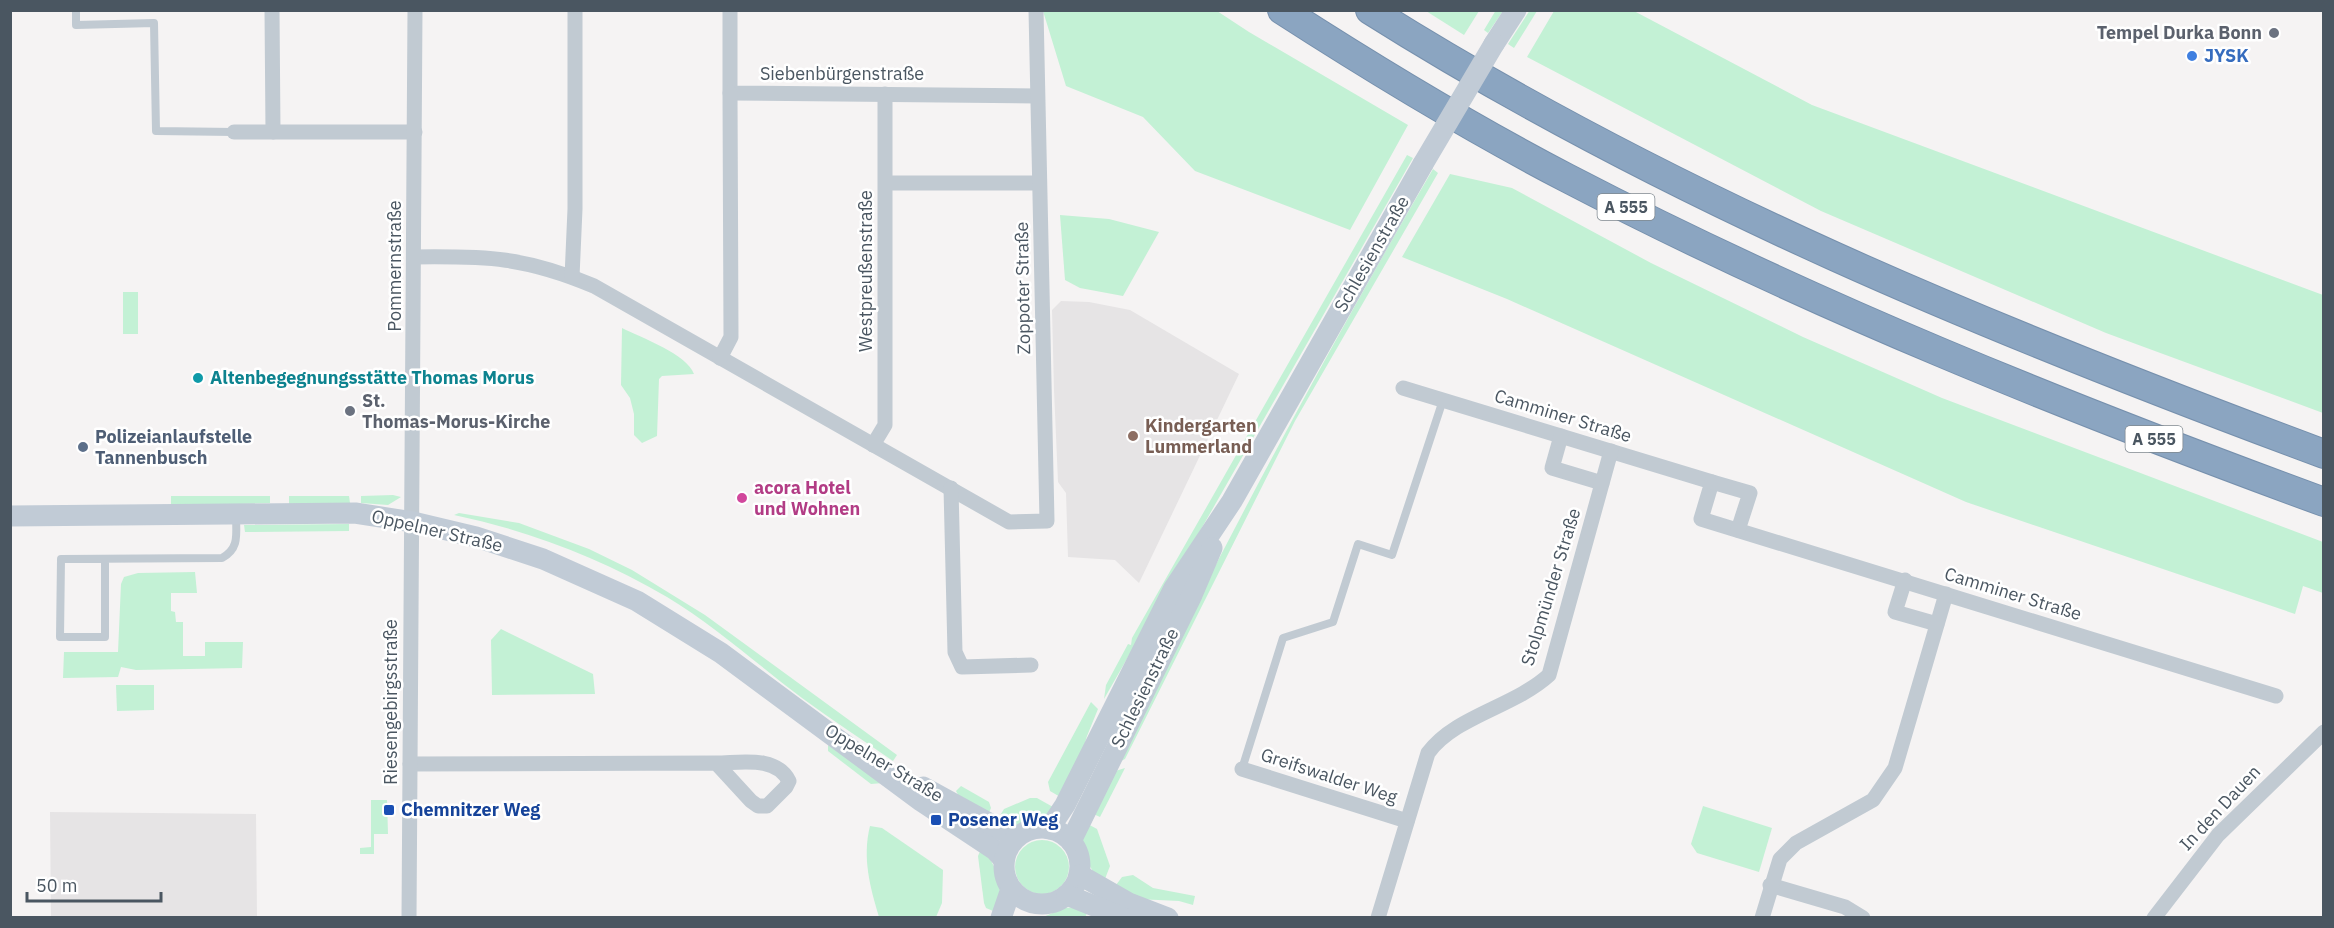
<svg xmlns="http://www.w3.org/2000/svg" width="2334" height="928" viewBox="0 0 2334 928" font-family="'IBM Plex Sans',sans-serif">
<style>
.education{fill:#e6e4e5}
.green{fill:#c3f1d5}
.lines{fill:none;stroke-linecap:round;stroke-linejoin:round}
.highway-casing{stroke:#7690ad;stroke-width:30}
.lane{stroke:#c1cad2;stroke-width:8}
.street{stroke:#c1cad2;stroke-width:15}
.secondary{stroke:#c1cbd6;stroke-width:21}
.highway{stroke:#8ba5c1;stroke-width:28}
.secondary-bridge{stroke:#c1cbd6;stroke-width:21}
.worship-dot{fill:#6b7280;stroke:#fff;stroke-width:2}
.shop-dot{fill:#3f7fe0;stroke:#fff;stroke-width:2}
.culture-dot{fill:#0f9aa8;stroke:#fff;stroke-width:2}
.education-dot{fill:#8d6e63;stroke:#fff;stroke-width:2}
.service-dot{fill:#5c6f8a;stroke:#fff;stroke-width:2}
.hotel-dot{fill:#d1479c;stroke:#fff;stroke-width:2}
.transit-dot{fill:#1a4fb4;stroke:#fff;stroke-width:2}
.labels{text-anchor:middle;stroke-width:5;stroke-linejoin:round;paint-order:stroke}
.shield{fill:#fff;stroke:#808990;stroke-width:1.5}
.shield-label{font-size:16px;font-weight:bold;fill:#4a5661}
.worship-label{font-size:18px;font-weight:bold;fill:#5b616d;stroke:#fff;text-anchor:end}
.shop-label{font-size:18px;font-weight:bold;fill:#366cbe;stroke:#fff;text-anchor:start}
.street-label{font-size:18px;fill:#4a5661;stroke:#fff}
.culture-label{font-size:18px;font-weight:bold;fill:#0d838f;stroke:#fff;text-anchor:start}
.education-label{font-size:18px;font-weight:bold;fill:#785e54;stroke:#fff;text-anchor:start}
.service-label{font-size:18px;font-weight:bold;fill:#4e5e75;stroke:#fff;text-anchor:start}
.hotel-label{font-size:18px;font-weight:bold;fill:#b23c85;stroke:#fff;text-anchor:start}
.transit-label{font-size:18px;font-weight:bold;fill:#164399;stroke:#fff;text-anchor:start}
</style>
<rect width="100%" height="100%" fill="#f5f3f3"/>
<g class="education">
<polygon points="1061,301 1089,302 1130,310 1239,374 1139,583 1115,560 1068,557 1066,493 1058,482 1054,390 1052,310"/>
<polygon points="50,812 256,814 257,917 51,917"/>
</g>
<g class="green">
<polygon points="1496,10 1503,11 1488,33 1484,30"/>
<polygon points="1530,10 1537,11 1514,48 1508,44"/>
<polygon points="1043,11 1217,11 1249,32 1408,125 1350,230 1195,171 1143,117 1066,86"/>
<polygon points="1426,11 1479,11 1464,35"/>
<polygon points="1554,11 1634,11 1812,105 2323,295 2323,413 2106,333 1821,211 1527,57"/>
<polygon points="1407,155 1413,158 1104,699 1106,685 1128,644 1131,645 1132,638"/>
<path d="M1433 169 1438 173 1295 421 1125 759 1115 764C1215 562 1319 364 1433 169Z"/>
<polygon points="1450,174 1512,188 1651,263 1803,337 1942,398 2323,542 2323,593 2303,586 2295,614 1966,502 1507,299 1402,257"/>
<polygon points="1060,215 1109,219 1159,232 1123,296 1080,288 1065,280"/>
<rect x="123" y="292" width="15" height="42"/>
<path d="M622 328C642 338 687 354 694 374L662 376 659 379 657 436 642 443 634 435V414L630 398 621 385Z"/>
<polygon points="393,495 401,497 388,505 361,503 361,496"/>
<polygon points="171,496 270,496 270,503 171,506"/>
<polygon points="289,496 349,496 350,503 289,504"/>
<path d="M459 513 519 523 589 549 632 570 705 615 897 755 893 761C863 740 832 720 802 698 758 665 715 626 667 597 600 558 530 531 454 515Z"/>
<polygon points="349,524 349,531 245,532 244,525"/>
<polygon points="195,572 197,593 171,593 171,611 175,612 176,622 183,622 183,656 205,656 205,642 243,642 242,668 136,670 121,667 118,677 63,678 64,652 118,652 121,584 124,577 138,573"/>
<polygon points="501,629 593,674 595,694 492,695 491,640"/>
<polygon points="116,685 154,685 154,710 117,711"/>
<polygon points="1091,702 1098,709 1087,736 1079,763 1062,798 1050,791 1048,782"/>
<polygon points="828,745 883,783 871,784 828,751"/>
<polygon points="1125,768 1100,817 1089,812 1109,773"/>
<polygon points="961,786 989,802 991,808 987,817 962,802 956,791"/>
<polygon points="1030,798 1037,798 1053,807 1047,818 1022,826 996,822 1004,809"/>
<polygon points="371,800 387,800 388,834 374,834 374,854 360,854 360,848 371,847"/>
<polygon points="1703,806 1772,828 1759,872 1697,853 1691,844"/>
<path d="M1084 822 1097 829 1110 866 1103 884C1088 869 1077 843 1084 822Z"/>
<path d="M870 826 882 828 943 870 942 903 936 917H879C870 887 862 858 870 826Z"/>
<circle cx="1042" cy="867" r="27"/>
<path d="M982 847C998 868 1003 886 998 913L986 908 984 903 978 856Z"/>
<polygon points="1133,875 1153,888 1195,896 1193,905 1179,901 1137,899 1113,889 1122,877"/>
<polygon points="1079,907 1089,910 1085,917 1041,918 1064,908"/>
</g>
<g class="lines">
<g class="highway-casing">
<g id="highway">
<path d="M1282 10C1375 70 1469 127 1567 178 1811 305 2065 407 2324 502"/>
<path d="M1370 10C1670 199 1993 331 2324 454"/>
</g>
</g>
<g class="lane">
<polyline points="76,10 76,25 154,23 156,131 234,132"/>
<path d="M105 560V637H60L61 559 222 558C240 548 236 534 236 515"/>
<polyline points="1242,769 1283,638 1333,622 1358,544 1392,555 1443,400"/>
</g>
<g class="street">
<polyline points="272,10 273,132"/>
<polyline points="730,10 730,93 1037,96"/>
<polyline points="234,132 415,132"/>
<polyline points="886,183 1039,183"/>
<path d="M414 257C488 256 525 257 594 286L1009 522 1047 521 1036 10"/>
<polyline points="572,277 575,209 575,10"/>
<polyline points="720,358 731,337 730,93"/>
<polyline points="1403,388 1712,482 1701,519 2276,696"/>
<polyline points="1561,436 1552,468 1602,483"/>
<polyline points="873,445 885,425 885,94"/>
<polyline points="1712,482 1750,493 1738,530"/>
<polyline points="951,488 955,652 962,667 1031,665"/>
<polyline points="1905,580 1895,612 1937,624"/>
<path d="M410 764 716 763 751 801 758 806H767L786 787 789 781C776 755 740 763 716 763"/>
<polyline points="1242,769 1407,821"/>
<polyline points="1770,885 1845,907 1863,918"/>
<polyline points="409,918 415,10"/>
<path d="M1378 918 1428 753C1455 716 1514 707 1549 675L1611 451"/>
<polyline points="1762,918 1780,859 1796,843 1873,800 1895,768 1946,594"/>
<polyline points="2154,918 2218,835 2324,732"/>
</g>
<g class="secondary">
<polyline points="1494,44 1516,10"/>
<polyline points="10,516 355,513 413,522 476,537 543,559 637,601 721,653 921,801 995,850 1004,860"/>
<polyline points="923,787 1016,838"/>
<circle cx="1042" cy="866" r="38"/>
<polyline points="1049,829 1065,805 1174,588 1232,501 1423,164"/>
<polyline points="1071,841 1192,595 1212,548"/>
<polyline points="1080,875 1129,903 1168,918"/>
<polyline points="1067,895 1124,918"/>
<polyline points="1001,918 1011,889"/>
</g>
<use href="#highway" class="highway"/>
<polyline class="secondary-bridge" points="1423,164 1494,44"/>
</g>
<g class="worship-dot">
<circle cx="2274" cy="33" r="6"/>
<circle cx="350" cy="411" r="6"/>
</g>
<circle class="shop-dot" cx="2192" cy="56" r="6"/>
<circle class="culture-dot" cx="198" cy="378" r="6"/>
<circle class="education-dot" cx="1133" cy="436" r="6"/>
<circle class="service-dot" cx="83" cy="447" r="6"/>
<circle class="hotel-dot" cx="742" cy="498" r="6"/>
<g class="transit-dot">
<rect x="383" y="804" width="12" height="12" rx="3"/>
<rect x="930" y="814" width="12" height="12" rx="3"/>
</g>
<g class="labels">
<g class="shield">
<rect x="1597.5" y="194" width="57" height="26" rx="4.5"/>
<rect x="2125.5" y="426" width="57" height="26" rx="4.5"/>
</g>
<g class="shield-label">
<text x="1626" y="213">A 555</text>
<text x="2154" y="445">A 555</text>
</g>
<g class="worship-label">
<text x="2262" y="39">Tempel Durka Bonn</text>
<text x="362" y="407" text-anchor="start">St.<tspan x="362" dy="21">Thomas-Morus-Kirche</tspan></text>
</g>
<g class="shop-label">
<text x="2204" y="62">JYSK</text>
</g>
<g class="street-label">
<text x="842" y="80">Siebenbürgenstraße</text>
<text transform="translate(1372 254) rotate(-60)" y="6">Schlesienstraße</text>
<text transform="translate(395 266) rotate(-90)" y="6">Pommernstraße</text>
<text transform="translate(866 271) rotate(-90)" y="6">Westpreußenstraße</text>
<text transform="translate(1023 288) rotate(-91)" y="6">Zoppoter Straße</text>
<text transform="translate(1563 416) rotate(17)" y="6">Camminer Straße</text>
<text transform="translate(437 531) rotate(13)" y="6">Oppelner Straße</text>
<text transform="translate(1551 587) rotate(-73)" y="6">Stolpmünder Straße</text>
<text transform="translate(2013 594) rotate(17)" y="6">Camminer Straße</text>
<text transform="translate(1145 688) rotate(-64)" y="6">Schlesienstraße</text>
<text transform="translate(391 702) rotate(-90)" y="6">Riesengebirgsstraße</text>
<text transform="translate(884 763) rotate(31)" y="6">Oppelner Straße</text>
<text transform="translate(1329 776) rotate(18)" y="6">Greifswalder Weg</text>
<text transform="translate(2220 808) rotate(-47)" y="6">In den Dauen</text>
</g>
<g class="culture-label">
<text x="210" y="384">Altenbegegnungsstätte Thomas Morus</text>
</g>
<g class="education-label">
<text x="1145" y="432">Kindergarten<tspan x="1145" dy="21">Lummerland</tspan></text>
</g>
<g class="service-label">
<text x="95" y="443">Polizeianlaufstelle<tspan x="95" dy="21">Tannenbusch</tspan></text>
</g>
<g class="hotel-label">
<text x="754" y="494">acora Hotel<tspan x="754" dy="21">und Wohnen</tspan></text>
</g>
<g class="transit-label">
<text x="401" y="816">Chemnitzer Weg</text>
<text x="948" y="826">Posener Weg</text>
</g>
</g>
<rect width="2334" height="928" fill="none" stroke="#4a5661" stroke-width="24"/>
<path d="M27 892v9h134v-9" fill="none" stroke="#4a5661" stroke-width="3"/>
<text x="36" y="892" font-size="18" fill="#4a5661" stroke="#ffffff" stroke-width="4.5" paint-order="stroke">50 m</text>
</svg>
